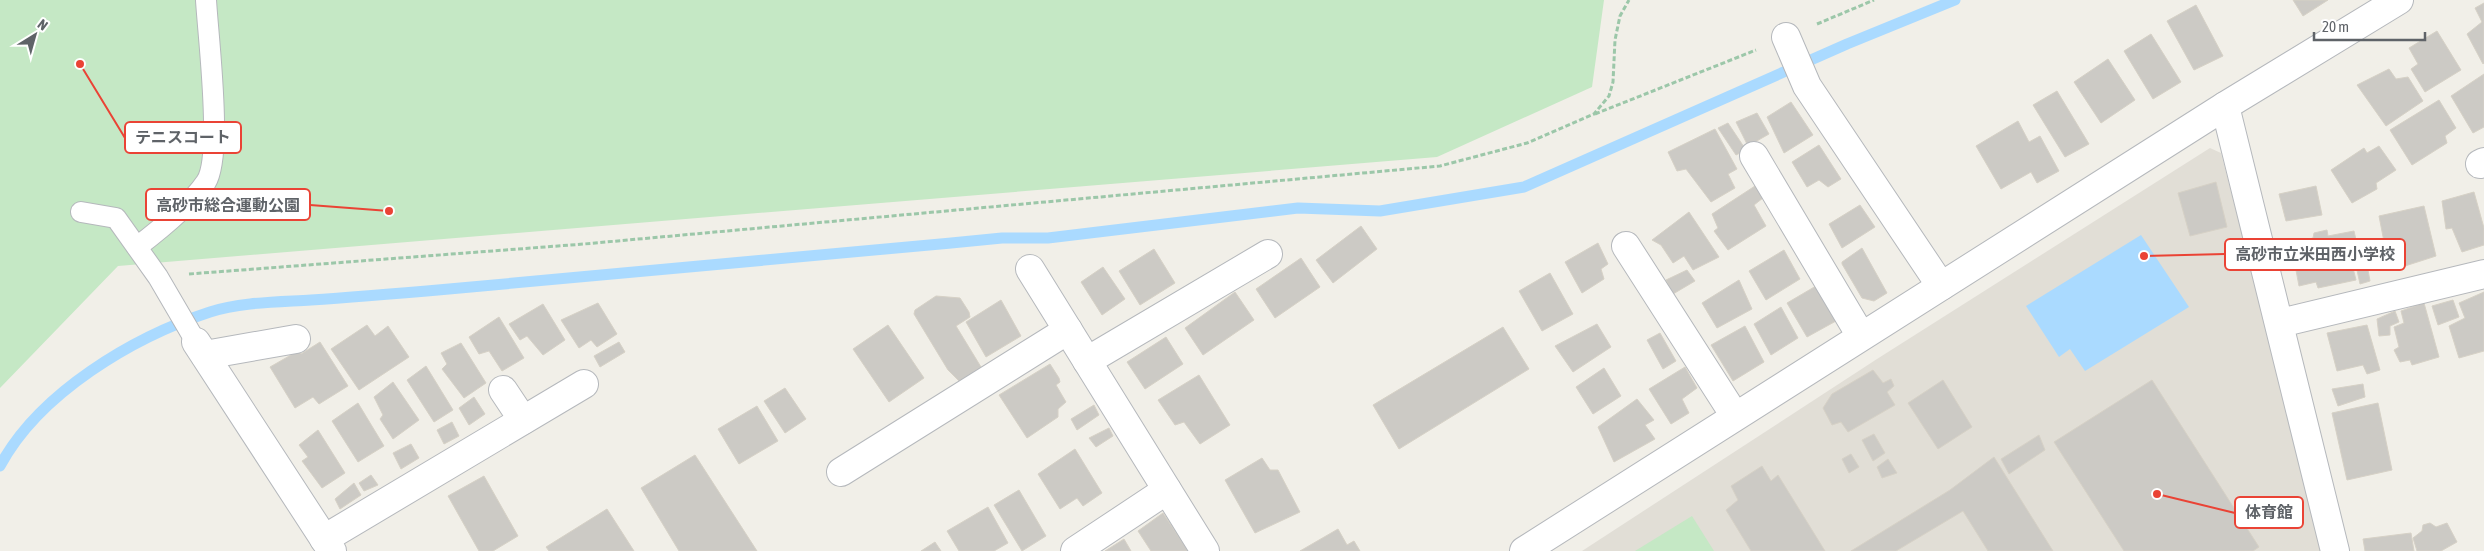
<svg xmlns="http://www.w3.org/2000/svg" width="2484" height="551" viewBox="0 0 2484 551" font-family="'Asap Condensed','Noto Sans JP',sans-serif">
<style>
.education{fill:#e1ded6}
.green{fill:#c5e8c5}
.water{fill:#aadaff}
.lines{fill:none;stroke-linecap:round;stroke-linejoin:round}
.stream{stroke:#aadaff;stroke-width:11}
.building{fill:#cccac5;stroke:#d6d1c6}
.service-casing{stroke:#b5b8bc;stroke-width:22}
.minor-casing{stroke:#b5b8bc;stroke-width:30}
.tertiary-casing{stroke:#b5b8bc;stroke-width:30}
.path{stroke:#9cc7a9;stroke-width:3;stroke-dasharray:5 2.5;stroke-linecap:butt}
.service{stroke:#fff;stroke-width:20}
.minor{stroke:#fff;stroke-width:28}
.tertiary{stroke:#fff;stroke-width:28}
.leader{fill:none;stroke:#ea4335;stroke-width:2}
.callout-dot{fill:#ea4335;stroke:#fff;stroke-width:2}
.callout{fill:#fff;stroke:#ea4335;stroke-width:2}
.callout-label{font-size:16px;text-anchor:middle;font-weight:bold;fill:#5f6368}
</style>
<rect width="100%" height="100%" fill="#f1efe8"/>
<polygon class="education" points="2210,148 2221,153 2324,551 1582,551 1877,359"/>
<g class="green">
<polygon points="0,0 1604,0 1592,87 1437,157 118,266 0,388"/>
<polygon points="1692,516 1714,551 1635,551"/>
</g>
<polygon class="water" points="2141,235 2189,307 2085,371 2070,349 2059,357 2026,306"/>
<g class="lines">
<path class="stream" d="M0 466C39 393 133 337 210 312 240 302 280 302 311 300 357 297 403 293 449 289 634 273 818 256 1002 238H1048L1298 208 1380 211 1524 187 1847 44 1955 0"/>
</g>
<g class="building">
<polygon points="2293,0 2328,0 2303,16"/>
<polygon points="2484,3 2484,63 2483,64 2467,34 2482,22 2475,8"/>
<polygon points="2196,5 2223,56 2194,70 2167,21"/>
<polygon points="2437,31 2461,70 2425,92 2411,69 2418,64 2409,48"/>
<polygon points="2151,34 2181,82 2153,99 2124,51"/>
<polygon points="2108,59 2135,100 2101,123 2074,82"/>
<polygon points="2389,69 2396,79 2408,77 2423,101 2386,126 2357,85"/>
<polygon points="2484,74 2484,127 2473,133 2451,96"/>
<polygon points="2057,91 2089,144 2065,157 2033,105"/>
<polygon points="2439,100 2456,128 2445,136 2447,143 2412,165 2390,130"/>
<polygon points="1791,102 1813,135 1784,153 1767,117"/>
<polygon points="1757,113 1769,134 1748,146 1736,122"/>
<polygon points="2018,121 2029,142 2040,136 2059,171 2037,183 2031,172 2001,189 1976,146"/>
<polygon points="1728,123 1746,150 1736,155 1718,128"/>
<polygon points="1715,129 1737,169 1728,174 1735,188 1711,202 1686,169 1677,171 1668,152"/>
<polygon points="1819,145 1841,179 1828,187 1819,180 1807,187 1792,162"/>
<polygon points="2379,146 2396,170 2376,183 2377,189 2352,203 2331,170 2364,148 2367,153"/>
<polygon points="2216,182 2227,227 2190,236 2178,193"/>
<polygon points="1755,186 1763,198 1754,205 1766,226 1728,250 1714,231 1718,228 1712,214"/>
<polygon points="2316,186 2322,215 2286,221 2279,194"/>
<polygon points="2474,192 2484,228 2484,245 2462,252 2452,228 2446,229 2442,201"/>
<polygon points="1860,205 1875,227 1842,248 1829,224"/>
<polygon points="2424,206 2436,256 2405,266 2398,249 2386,252 2379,216"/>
<polygon points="1689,212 1719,257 1693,270 1684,256 1673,263 1661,245 1652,240"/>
<polygon points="1361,226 1377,249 1333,283 1316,260"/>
<polygon points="2327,230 2328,236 2354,231 2360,257 2351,260 2356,280 2318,288 2316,282 2299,286 2291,244 2313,238 2314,233"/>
<polygon points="1598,243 1608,264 1601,269 1604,279 1582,293 1565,262"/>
<polygon points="1862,248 1887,293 1874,301 1862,298 1842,264 1842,262"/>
<polygon points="1154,249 1175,283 1140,305 1119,271"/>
<polygon points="1784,250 1800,279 1766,300 1749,271"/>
<polygon points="1301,258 1320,287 1275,318 1256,289"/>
<polygon points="2366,259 2370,281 2360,284 2355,261"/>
<polygon points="1103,267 1125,299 1102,315 1081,282"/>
<polygon points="1687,270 1695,281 1673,294 1666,280"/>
<polygon points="1550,273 1573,314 1542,331 1519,291"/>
<polygon points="1739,280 1752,309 1717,328 1702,303"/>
<polygon points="1816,286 1836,321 1807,337 1787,303"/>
<polygon points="1235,292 1254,320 1203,355 1185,328"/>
<polygon points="2484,292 2484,351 2459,358 2449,326 2465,318 2459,303"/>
<polygon points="936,296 960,298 969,312 970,317 956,326 981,367 959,381 948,370 914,314 915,310"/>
<polygon points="1001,300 1021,336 986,357 966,322"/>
<polygon points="2453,300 2459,317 2438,325 2432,306"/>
<polygon points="598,303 617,334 597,347 591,340 579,348 561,320"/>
<polygon points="2424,303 2439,357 2412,365 2410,360 2400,362 2394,350 2399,347 2394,327 2404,323 2401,311"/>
<polygon points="543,304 565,340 543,355 527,336 520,340 509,324"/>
<polygon points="1781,307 1798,338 1771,355 1754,324"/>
<polygon points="2395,311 2399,322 2390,326 2390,335 2379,336 2377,319"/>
<polygon points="499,317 524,358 502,371 489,351 479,354 469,337"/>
<polygon points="1597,324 1611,347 1573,372 1555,346"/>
<polygon points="367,325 375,336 388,326 409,357 359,390 331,349"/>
<polygon points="888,325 924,378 889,402 853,349"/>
<polygon points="2367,325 2380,370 2367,374 2363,365 2337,371 2327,333"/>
<polygon points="1745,326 1764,362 1733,381 1711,345"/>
<polygon points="1503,327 1529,369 1399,449 1373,405"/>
<polygon points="1660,333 1676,361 1663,369 1647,340"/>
<polygon points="1166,337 1183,364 1145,389 1127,362"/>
<polygon points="320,342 348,386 319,404 313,397 295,408 270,367 298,351 301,354"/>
<polygon points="619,342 625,352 600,367 594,356"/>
<polygon points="461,343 486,383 464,398 442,369 447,364 441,353"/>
<polygon points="1050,364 1059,378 1060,382 1056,385 1066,402 1058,409 1058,417 1027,438 999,395"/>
<polygon points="426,366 453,410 434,422 407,380"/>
<polygon points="1685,367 1697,388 1682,399 1689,413 1671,424 1649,389"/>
<polygon points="1604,368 1621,396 1593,414 1576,387"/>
<polygon points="1873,370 1883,383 1891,379 1894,386 1887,392 1895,405 1848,432 1841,422 1832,425 1823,408 1832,394"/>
<polygon points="1199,375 1230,425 1200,444 1184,422 1175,425 1158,400"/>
<polygon points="1943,380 1972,427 1938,449 1908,403"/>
<polygon points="2152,380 2259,547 2253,551 2124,551 2054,442"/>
<polygon points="393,382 419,420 393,439 380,419 383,415 374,397"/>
<polygon points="2363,384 2365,397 2338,406 2332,389"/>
<polygon points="785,388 806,419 785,433 764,401"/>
<polygon points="474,397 485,414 469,425 459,408"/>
<polygon points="1637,399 1654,420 1645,425 1655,439 1614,462 1598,427"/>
<polygon points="358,403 384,446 358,462 332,421"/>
<polygon points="2378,403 2392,470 2347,480 2332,413"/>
<polygon points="1094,405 1099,415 1077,430 1071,419"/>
<polygon points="757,406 778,441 739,464 718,429"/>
<polygon points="452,422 459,436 444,444 437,430"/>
<polygon points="1109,428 1113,436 1096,447 1089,438"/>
<polygon points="318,430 345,473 322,488 302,461 308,457 299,445"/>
<polygon points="1874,434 1885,453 1873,461 1862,440"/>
<polygon points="2039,435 2045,450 2009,474 2001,459"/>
<polygon points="411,444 419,458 401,469 393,453"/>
<polygon points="1075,449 1102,493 1083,506 1077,498 1060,509 1038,474"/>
<polygon points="1851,454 1859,467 1849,473 1842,459"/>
<polygon points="695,455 757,551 679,551 641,488"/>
<polygon points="1994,457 2053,551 1988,551 1963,511 1896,551 1851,551 1950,490"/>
<polygon points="1262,458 1270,470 1278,470 1300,512 1255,533 1225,480"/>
<polygon points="1888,459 1897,473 1882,478 1877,467"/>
<polygon points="1762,466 1771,481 1778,475 1825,551 1751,551 1726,510 1738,500 1731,486"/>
<polygon points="371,475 378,485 364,491 359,483"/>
<polygon points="484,476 518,536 493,551 479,551 448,496"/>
<polygon points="354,483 361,495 340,509 335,499"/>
<polygon points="1019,490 1046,536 1022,551 994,505"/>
<polygon points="988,507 1008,543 994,551 959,551 947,531"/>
<polygon points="607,509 634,551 549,551 546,547"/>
<polygon points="1163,513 1188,551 1151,551 1138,531"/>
<polygon points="2430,523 2436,527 2447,523 2457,542 2441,551 2417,551 2413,538 2422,531 2423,525"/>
<polygon points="1338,529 1347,545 1354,541 1360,551 1300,551"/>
<polygon points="2411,533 2414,551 2365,551 2363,539"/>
<polygon points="1124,539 1131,551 1105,551"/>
<polygon points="935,542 941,551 921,551"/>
</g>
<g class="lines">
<g class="service-casing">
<g id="service">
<polyline points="81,212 116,218 158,277 196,342"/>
<path d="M137 247C158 231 191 204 206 182 223 156 208 36 206 0"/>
</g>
</g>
<g class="minor-casing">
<g id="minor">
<polyline points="2225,106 2335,551"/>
<polyline points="1754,156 1861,336"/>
<polyline points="2480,164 2484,162"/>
<polyline points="1626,246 1735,416"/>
<polyline points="1030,269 1205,551"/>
<polyline points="2280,323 2484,274"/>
<polyline points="196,342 332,551"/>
<polyline points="205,355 296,339"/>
<polyline points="1087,361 1268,254"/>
<polyline points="503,390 523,420"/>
<polyline points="841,472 1068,330"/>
<polyline points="324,539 584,384"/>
<polyline points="1075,551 1167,490"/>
<polyline points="1524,551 2225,106 2399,0"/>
</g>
</g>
<g class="tertiary-casing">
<polyline id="tertiary" points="1786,37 1807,86 1941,286"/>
</g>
<g class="path">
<polyline points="1817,24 1874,0"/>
<polyline points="1595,114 1756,50"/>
<polyline points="189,274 584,244 1440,166 1527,143 1594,114 1609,96 1613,82 1615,40 1620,16 1629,0"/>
</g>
<use href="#service" class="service"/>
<use href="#minor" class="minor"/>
<use href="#tertiary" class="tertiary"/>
</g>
<path class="leader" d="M80 64L125 138M389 211L310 205M2144 256L2225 254M2157 494L2235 513"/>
<g class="callout-dot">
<circle cx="80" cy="64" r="5"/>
<circle cx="389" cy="211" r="5"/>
<circle cx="2144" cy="256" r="5"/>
<circle cx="2157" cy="494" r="5"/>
</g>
<g class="callout">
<rect x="125" y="122" width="116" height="31" rx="5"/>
<rect x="146" y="189" width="164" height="31" rx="5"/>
<rect x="2225" y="239" width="180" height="31" rx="5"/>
<rect x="2235" y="497" width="68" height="31" rx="5"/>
</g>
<g class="callout-label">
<text x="183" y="143">テニスコート</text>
<text x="228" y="211">高砂市総合運動公園</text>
<text x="2315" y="260">高砂市立米田西小学校</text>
<text x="2269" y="518">体育館</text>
</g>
<g transform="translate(35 35) rotate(37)" stroke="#ffffff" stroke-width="4" paint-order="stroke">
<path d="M0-4L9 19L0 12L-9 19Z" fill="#5f6368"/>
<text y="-8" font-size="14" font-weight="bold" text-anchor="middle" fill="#5f6368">N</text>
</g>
<path d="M2314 32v8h111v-8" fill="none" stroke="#5f6368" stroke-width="2.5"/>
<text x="2322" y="32" font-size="15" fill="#5f6368" stroke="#ffffff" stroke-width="4" paint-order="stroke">20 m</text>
</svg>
